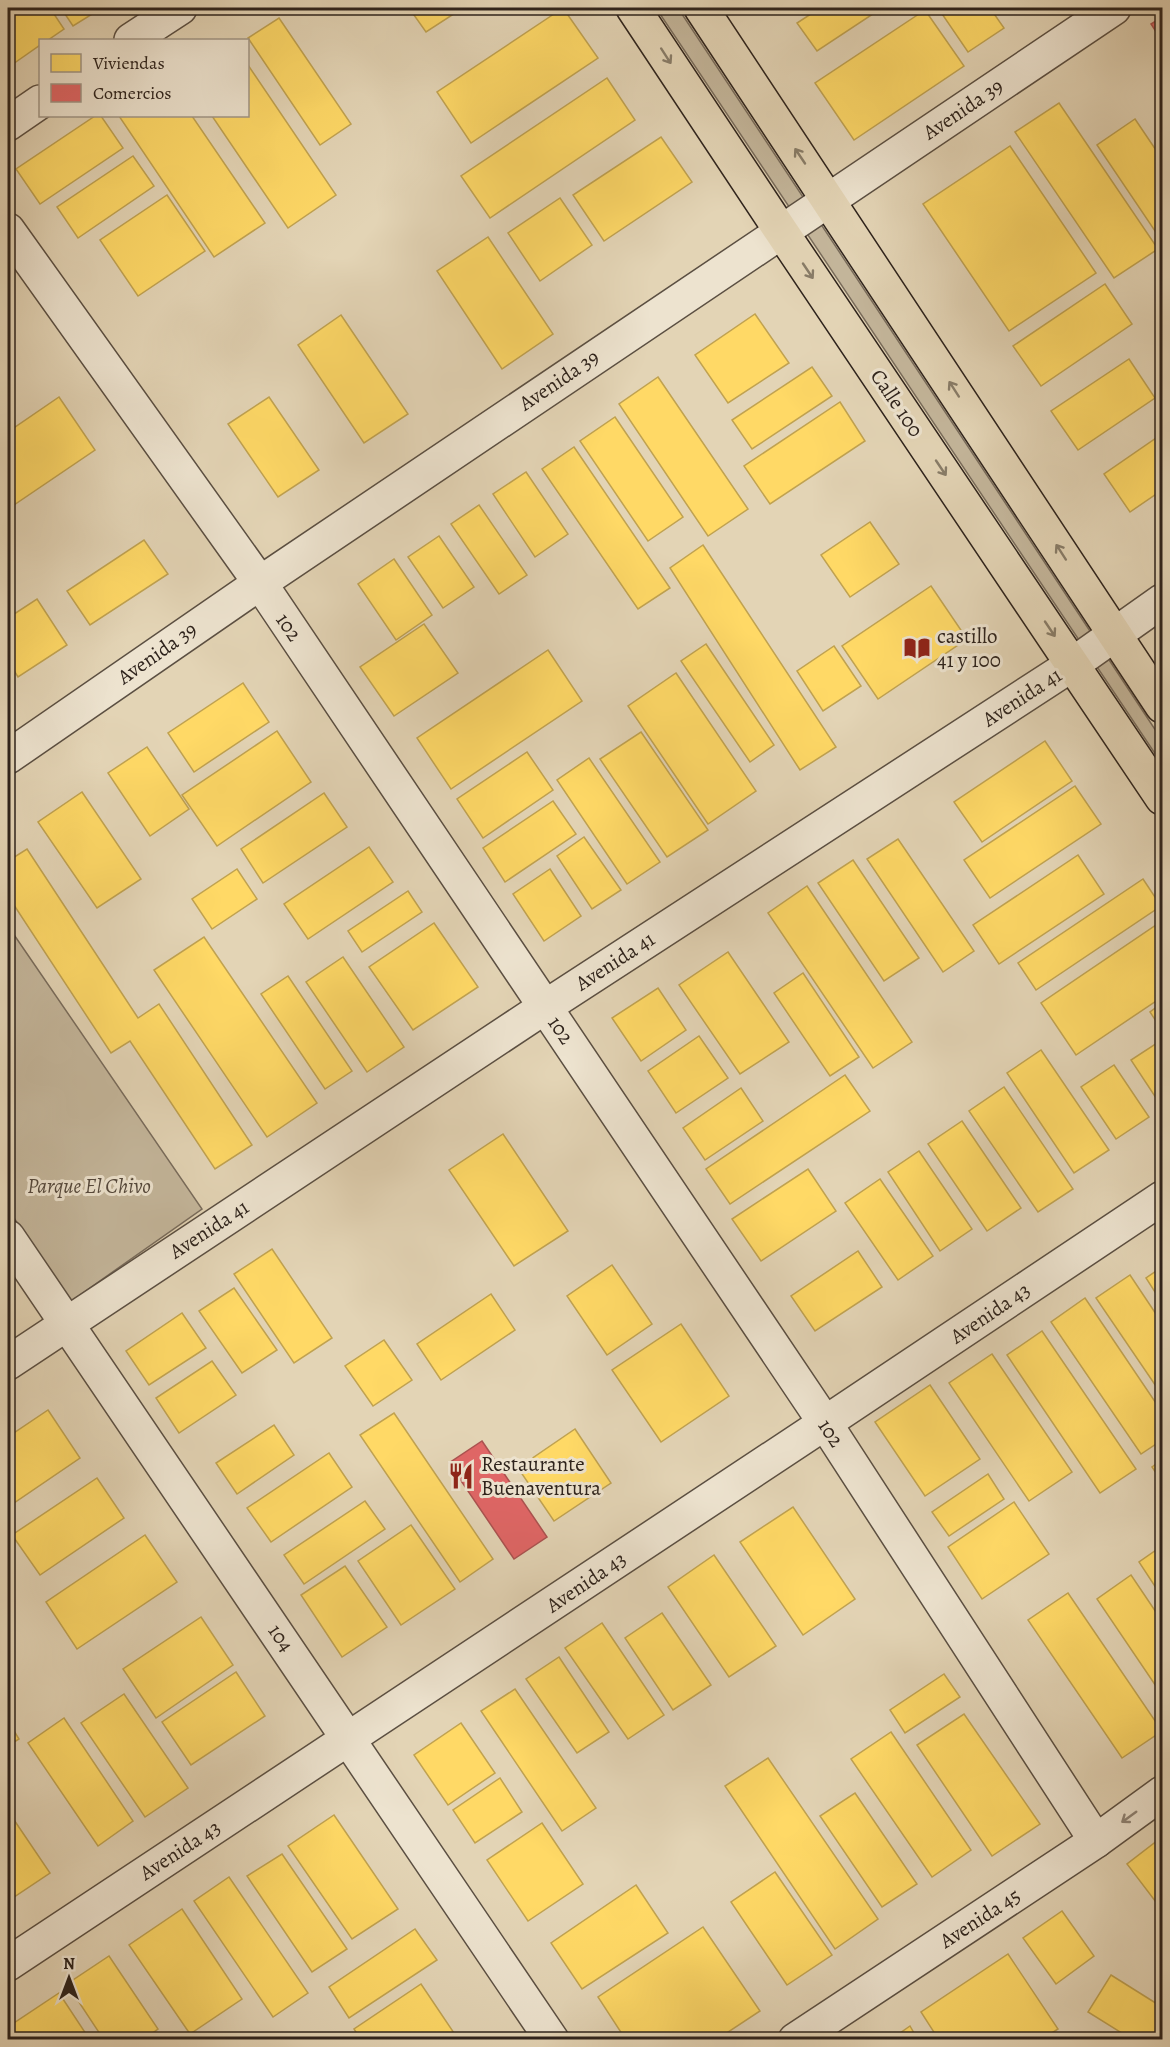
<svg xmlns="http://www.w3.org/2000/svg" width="1170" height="2047" viewBox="0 0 1170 2047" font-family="Alegreya,serif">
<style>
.green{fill:#c4b69b;stroke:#796c5c;stroke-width:1.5}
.homes{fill:#ffd966;stroke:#c0a250;stroke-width:1.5}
.shops{fill:#e06666;stroke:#ab5250;stroke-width:1.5}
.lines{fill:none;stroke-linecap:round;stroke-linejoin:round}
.minor-casing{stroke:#5b4f42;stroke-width:36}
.major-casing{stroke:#2e231c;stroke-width:36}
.minor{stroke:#ede3cf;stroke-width:33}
.major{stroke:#e3d4b5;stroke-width:33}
.oneway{stroke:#887c68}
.oneway2{stroke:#8e8376}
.labels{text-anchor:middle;stroke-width:6;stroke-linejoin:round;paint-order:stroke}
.street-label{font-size:21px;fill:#2e231c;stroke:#ede3cf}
.poi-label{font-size:21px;fill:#2e231c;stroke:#ede3cf;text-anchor:start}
.park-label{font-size:21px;font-style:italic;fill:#54483c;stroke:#ede3cf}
</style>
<rect width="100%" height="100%" fill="#e3d4b5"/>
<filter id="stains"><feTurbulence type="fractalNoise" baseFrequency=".00333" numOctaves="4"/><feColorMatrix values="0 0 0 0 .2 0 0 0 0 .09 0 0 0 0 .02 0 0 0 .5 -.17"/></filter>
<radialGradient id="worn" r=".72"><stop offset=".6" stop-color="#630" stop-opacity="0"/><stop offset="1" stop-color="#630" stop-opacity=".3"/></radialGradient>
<g class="green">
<polygon points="656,8 678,8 1162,740 1162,764"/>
<polygon points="8,926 202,1209 70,1302 8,1209"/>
</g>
<g class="homes">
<polygon points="8,8 50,8 64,29 48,40 40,40 40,45 13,64 8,56"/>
<polygon points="61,8 102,8 73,26"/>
<polygon points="409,8 463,8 426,32"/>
<polygon points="563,8 598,58 471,143 437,92"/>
<polygon points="820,8 882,8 817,51 797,23"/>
<polygon points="938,8 990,8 1004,28 968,52"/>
<polygon points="925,10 964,66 854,140 815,83"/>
<polygon points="279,18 351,124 320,145 248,38"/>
<polygon points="248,65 336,195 288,228 212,116 248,116"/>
<polygon points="607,78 635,120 490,218 461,176"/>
<polygon points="1059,103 1158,249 1114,278 1015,132"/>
<polygon points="95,116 101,116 123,148 40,204 16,169"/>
<polygon points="119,116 192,116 265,223 214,257"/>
<polygon points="1135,119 1162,159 1162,226 1155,231 1097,145"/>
<polygon points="661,137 692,182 604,241 573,195"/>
<polygon points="1010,146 1096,273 1009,331 923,204"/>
<polygon points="133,156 154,186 78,238 57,207"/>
<polygon points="167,195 205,251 138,296 100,240"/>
<polygon points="560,198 592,245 540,281 508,233"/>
<polygon points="488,237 553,334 502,369 437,271"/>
<polygon points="1105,284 1132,324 1041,386 1013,346"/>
<polygon points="755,314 789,363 728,403 695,355"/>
<polygon points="341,315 408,414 364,443 298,345"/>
<polygon points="1129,359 1155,398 1078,450 1051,411"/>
<polygon points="812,367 832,396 752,449 732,420"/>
<polygon points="658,377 748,509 708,536 619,404"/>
<polygon points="59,397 95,450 8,509 8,432"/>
<polygon points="269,397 319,470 278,497 228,424"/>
<polygon points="840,402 865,441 770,504 744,466"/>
<polygon points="615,417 683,517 648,541 580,441"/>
<polygon points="1162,434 1162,490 1130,512 1104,474"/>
<polygon points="574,447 670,588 638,609 542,469"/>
<polygon points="526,472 568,534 535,557 493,494"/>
<polygon points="479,505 527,575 499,594 451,524"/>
<polygon points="870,522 899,564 850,597 821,555"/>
<polygon points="439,536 474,587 443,608 408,557"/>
<polygon points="144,540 168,574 90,625 67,591"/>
<polygon points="703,545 836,747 800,770 670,568"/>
<polygon points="394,559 432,615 396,640 358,584"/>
<polygon points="931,586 967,639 878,699 842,646"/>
<polygon points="37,599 67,645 18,677 8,661 8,618"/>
<polygon points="424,624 458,673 394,716 360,667"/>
<polygon points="706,644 774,745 750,762 681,661"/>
<polygon points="834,646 861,686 823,711 797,671"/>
<polygon points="548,650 582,701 451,789 417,738"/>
<polygon points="676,673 756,791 708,824 628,706"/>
<polygon points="243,683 269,722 194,772 168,733"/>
<polygon points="277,731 311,782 217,846 182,795"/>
<polygon points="641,732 708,830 667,857 600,759"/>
<polygon points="1045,741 1072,781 982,842 954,802"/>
<polygon points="147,747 189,809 150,836 108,773"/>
<polygon points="527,752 553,790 483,838 457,799"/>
<polygon points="589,758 660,862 627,884 557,780"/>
<polygon points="1075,786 1101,824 990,898 964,860"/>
<polygon points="82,792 141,879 97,908 38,822"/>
<polygon points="324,793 347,827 263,883 241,849"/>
<polygon points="553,801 576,834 505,882 483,848"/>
<polygon points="584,837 621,890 592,909 557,856"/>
<polygon points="898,839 974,951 943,972 867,859"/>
<polygon points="369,847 393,882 308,939 284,904"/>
<polygon points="27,849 138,1018 159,1004 252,1145 215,1169 130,1041 111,1053 8,896 8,861"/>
<polygon points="1078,855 1104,894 999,964 973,925"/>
<polygon points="853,860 919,958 884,981 818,883"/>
<polygon points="237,869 257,899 212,929 192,899"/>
<polygon points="550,869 581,916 544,941 513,894"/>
<polygon points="1143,879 1161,906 1036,990 1018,963"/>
<polygon points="807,886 912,1042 873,1068 768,913"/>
<polygon points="408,891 422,912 362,952 348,931"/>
<polygon points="1162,921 1162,997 1076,1055 1041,1003"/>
<polygon points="434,923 478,987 413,1030 369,967"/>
<polygon points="204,937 317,1103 267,1137 154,970"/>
<polygon points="728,952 789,1042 740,1074 679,985"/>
<polygon points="343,957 404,1047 367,1072 306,982"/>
<polygon points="803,973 859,1057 830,1076 774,993"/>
<polygon points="288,976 352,1071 325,1089 261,994"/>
<polygon points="658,988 686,1030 641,1061 612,1018"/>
<polygon points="1162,1003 1162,1030 1150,1012"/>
<polygon points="699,1036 728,1078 676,1113 648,1071"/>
<polygon points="1160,1041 1162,1045 1162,1107 1131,1060"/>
<polygon points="1041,1050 1109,1150 1074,1173 1007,1073"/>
<polygon points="1114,1065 1149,1117 1116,1139 1081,1087"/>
<polygon points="845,1075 870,1111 730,1204 706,1169"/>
<polygon points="1004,1087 1073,1189 1038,1212 969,1111"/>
<polygon points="741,1088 763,1121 705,1160 683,1128"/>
<polygon points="962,1121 1021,1208 987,1231 928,1144"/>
<polygon points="503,1134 568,1231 514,1266 449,1170"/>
<polygon points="919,1151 972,1229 940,1251 888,1172"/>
<polygon points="808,1169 836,1211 761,1261 732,1219"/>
<polygon points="880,1179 933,1256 898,1280 845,1203"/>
<polygon points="272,1249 332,1338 294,1363 234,1274"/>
<polygon points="858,1251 882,1287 815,1331 791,1296"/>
<polygon points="612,1265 652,1324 607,1355 567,1296"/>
<polygon points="1162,1267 1162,1303 1146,1278"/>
<polygon points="1130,1275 1162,1323 1162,1395 1096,1298"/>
<polygon points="234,1288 277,1350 242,1373 199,1311"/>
<polygon points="491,1294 515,1330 441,1380 417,1344"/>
<polygon points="1085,1298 1162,1412 1162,1440 1141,1454 1051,1322"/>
<polygon points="182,1313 206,1348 149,1385 126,1351"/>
<polygon points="681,1324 729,1396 661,1442 612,1370"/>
<polygon points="1042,1331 1136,1469 1100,1493 1007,1355"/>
<polygon points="384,1340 412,1380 373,1406 345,1366"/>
<polygon points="992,1354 1072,1472 1029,1501 949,1383"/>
<polygon points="212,1361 236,1395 179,1433 156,1398"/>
<polygon points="930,1385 980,1459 925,1496 875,1422"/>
<polygon points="48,1410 80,1458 8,1507 8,1437"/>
<polygon points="394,1413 493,1559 460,1582 360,1435"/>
<polygon points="274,1425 294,1455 237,1494 216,1463"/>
<polygon points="575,1429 611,1483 554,1521 518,1468"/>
<polygon points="329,1453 352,1487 271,1542 247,1508"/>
<polygon points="1162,1460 1162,1482 1152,1467"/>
<polygon points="988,1474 1004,1499 949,1536 932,1512"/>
<polygon points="97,1478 124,1518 40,1575 12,1535"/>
<polygon points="365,1501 385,1529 304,1584 284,1555"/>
<polygon points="1014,1502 1049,1554 982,1599 948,1547"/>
<polygon points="793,1507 855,1599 803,1635 740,1542"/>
<polygon points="411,1525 455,1589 401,1625 358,1561"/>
<polygon points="145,1535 177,1582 77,1649 46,1602"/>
<polygon points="1162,1546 1162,1597 1139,1562"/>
<polygon points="714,1555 776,1646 729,1677 668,1587"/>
<polygon points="345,1566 387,1627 342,1657 301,1595"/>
<polygon points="1131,1575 1162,1621 1162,1695 1097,1599"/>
<polygon points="1068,1593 1162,1731 1122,1758 1028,1620"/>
<polygon points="662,1613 711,1685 673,1710 625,1638"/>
<polygon points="201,1617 233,1665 156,1718 123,1669"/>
<polygon points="602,1623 664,1715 628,1739 565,1648"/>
<polygon points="559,1657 609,1732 577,1753 526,1679"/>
<polygon points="236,1672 265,1716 191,1765 162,1722"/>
<polygon points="944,1674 960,1697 905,1733 890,1710"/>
<polygon points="515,1689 596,1808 562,1831 481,1711"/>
<polygon points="124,1694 188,1788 145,1817 81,1723"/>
<polygon points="964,1714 1040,1824 992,1856 917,1745"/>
<polygon points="64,1718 133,1821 98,1846 28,1743"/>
<polygon points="8,1721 19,1739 8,1746"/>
<polygon points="461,1723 495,1773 448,1805 414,1755"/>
<polygon points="891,1732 971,1850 932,1877 851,1759"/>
<polygon points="768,1758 878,1919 835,1949 725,1786"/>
<polygon points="500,1778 522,1812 475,1843 453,1810"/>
<polygon points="855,1793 917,1884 882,1907 820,1816"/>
<polygon points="8,1811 50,1873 8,1901"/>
<polygon points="334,1815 398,1909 352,1939 288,1846"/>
<polygon points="542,1823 583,1884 528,1921 487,1860"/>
<polygon points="1162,1837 1162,1910 1127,1864"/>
<polygon points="282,1854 347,1949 312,1972 247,1876"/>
<polygon points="775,1872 832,1955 787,1985 731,1902"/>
<polygon points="229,1877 308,1993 273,2017 194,1901"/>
<polygon points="636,1885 668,1933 582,1989 551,1943"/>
<polygon points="182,1909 242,1999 190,2034 129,1945"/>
<polygon points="1062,1911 1094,1956 1056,1984 1023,1938"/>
<polygon points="703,1927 760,2011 716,2040 626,2040 598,1997"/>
<polygon points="415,1929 437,1960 349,2018 329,1987"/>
<polygon points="1008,1954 1058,2029 1041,2040 939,2040 921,2012"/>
<polygon points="109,1956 158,2029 143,2040 104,2040 67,1984"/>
<polygon points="1111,1975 1162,2007 1162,2040 1133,2040 1088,2012"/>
<polygon points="421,1984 456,2036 450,2040 361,2040 354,2029"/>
<polygon points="59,1993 90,2040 8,2040 8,2027"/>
<polygon points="910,2026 918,2040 890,2040"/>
</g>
<g class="shops">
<polygon points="1162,17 1162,41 1151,24"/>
<polygon points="482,1441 547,1537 514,1559 449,1463"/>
</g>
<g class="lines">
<g class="minor-casing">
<g id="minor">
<polyline points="131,40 180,8"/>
<polyline points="8,124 40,102"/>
<polyline points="8,230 260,583 825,1423 1096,1841"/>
<polyline points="8,757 260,583 1114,8"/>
<polyline points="8,1237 552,2040"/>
<polyline points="8,1363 545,1007 1073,664 1162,601"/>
<polyline points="8,1964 825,1423 1162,1198"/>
<polyline points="795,2040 1096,1841 1162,1793"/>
</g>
</g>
<g class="major-casing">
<g id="major">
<polyline points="633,8 781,231 1162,798"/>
<polyline points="701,8 1162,706"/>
</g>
</g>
<use href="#minor" class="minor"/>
<use href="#major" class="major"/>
</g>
<defs><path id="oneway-shaft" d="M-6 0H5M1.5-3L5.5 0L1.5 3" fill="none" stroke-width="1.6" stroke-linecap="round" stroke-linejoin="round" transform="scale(1.5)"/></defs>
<g class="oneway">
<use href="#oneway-shaft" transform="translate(666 56) rotate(57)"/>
<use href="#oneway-shaft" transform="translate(800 156) rotate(-124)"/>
<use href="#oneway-shaft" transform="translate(808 271) rotate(56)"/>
<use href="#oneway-shaft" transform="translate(954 389) rotate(-123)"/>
<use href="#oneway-shaft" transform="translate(941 468) rotate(56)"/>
<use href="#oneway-shaft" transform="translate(1061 552) rotate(-123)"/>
<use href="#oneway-shaft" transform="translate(1050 629) rotate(56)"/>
</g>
<use class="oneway2" href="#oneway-shaft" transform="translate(1129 1817) rotate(144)"/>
<defs>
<g id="library-bare" transform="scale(2.07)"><path d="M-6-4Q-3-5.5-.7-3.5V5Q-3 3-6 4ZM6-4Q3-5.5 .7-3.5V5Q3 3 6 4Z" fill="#8f2418" stroke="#ede3cf" stroke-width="2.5" paint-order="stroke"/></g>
<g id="restaurant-bare" transform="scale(2.07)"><path d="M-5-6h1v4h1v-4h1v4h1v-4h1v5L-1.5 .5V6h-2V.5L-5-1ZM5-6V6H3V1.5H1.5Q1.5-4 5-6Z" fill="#8f2418" stroke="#ede3cf" stroke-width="2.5" paint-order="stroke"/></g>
</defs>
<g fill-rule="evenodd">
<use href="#library-bare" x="917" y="648"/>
<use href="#restaurant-bare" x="461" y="1476"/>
</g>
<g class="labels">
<g class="street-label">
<text transform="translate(963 109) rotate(-34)" y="7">Avenida 39</text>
<text transform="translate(559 380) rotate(-34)" y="7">Avenida 39</text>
<text transform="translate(897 403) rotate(56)" y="7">Calle 100</text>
<text transform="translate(289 627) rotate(56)" y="7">102</text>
<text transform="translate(157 653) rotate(-35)" y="7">Avenida 39</text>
<text transform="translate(1022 697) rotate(-33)" y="7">Avenida 41</text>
<text transform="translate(615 961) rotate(-33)" y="7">Avenida 41</text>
<text transform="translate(561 1030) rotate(56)" y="7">102</text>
<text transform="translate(209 1229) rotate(-33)" y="7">Avenida 41</text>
<text transform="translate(990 1313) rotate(-34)" y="7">Avenida 43</text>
<text transform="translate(831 1433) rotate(57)" y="7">102</text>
<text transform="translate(586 1582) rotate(-34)" y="7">Avenida 43</text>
<text transform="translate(281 1638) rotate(56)" y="7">104</text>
<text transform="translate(180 1850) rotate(-33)" y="7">Avenida 43</text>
<text transform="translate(980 1918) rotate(-33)" y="7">Avenida 45</text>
</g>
<g class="poi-label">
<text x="937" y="643">castillo<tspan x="937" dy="24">41 y 100</tspan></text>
<text x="481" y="1471">Restaurante<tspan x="481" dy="24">Buenaventura</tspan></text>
</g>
<g class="park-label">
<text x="89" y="1193">Parque El Chivo</text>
</g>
</g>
<rect width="1170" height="2047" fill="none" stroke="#e3d4b5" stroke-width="30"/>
<rect x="9" y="9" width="1152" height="2029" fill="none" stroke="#2e231c" stroke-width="3"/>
<rect x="15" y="15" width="1140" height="2017" fill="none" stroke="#2e231c" stroke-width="1.5"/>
<rect x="39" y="39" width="210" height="78" fill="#ede3cf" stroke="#a19687" stroke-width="1.5"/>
<rect x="51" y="54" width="30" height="18" fill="#ffd966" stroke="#a19687" stroke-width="1.5"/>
<text x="93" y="69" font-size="18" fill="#2e231c">Viviendas</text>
<rect x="51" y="84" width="30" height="18" fill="#e06666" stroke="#a19687" stroke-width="1.5"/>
<text x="93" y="99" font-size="18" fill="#2e231c">Comercios</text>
<g transform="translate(69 1978)" stroke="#ede3cf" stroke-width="4.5" paint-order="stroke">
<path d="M0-4.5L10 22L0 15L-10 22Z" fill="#2e231c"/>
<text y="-9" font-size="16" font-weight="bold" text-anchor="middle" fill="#2e231c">N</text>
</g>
<rect width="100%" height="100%" filter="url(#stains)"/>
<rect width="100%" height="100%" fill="url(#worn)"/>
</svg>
